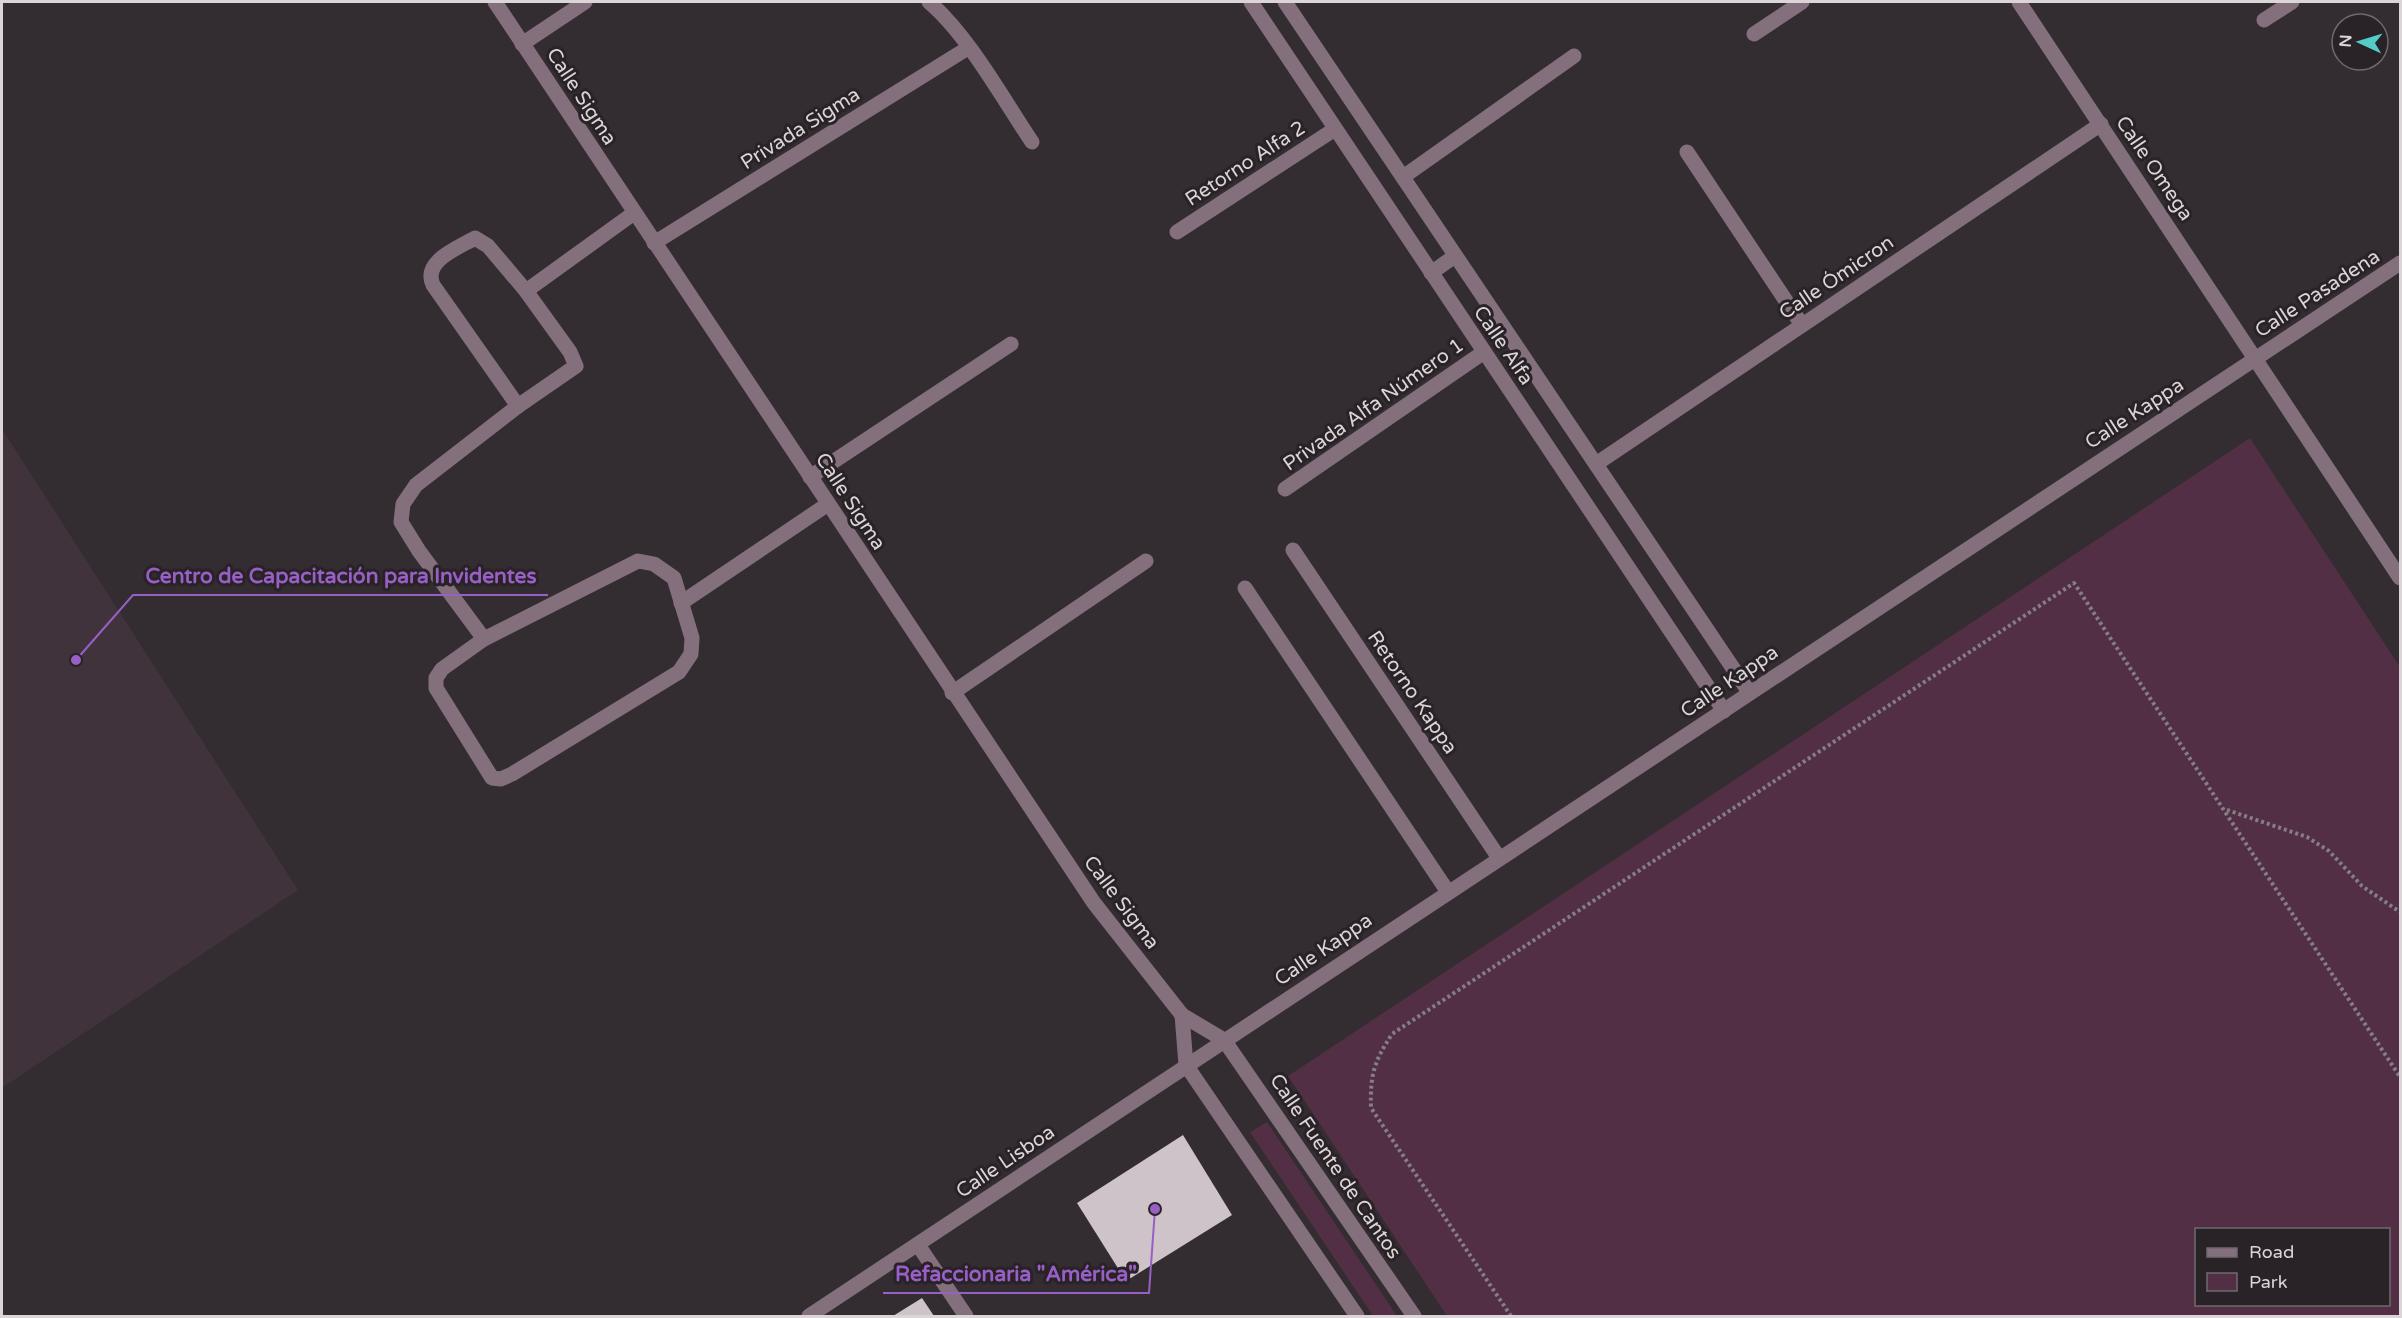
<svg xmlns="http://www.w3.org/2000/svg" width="2402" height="1318" viewBox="0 0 2402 1318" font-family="'Varela Round',sans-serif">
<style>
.built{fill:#41333b}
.green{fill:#522f45;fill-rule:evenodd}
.building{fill:#cec3c9}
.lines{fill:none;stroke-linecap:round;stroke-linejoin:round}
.path{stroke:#857e82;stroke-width:4;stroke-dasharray:3 3;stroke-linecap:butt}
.minor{stroke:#846f7c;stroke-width:15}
.labels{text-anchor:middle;stroke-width:6;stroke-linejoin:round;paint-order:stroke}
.street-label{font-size:20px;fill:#dbd5d8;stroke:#292226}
.leader{fill:none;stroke:#985fc6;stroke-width:2}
.callout-dot{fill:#985fc6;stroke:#292226;stroke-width:2}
.callout-label{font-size:21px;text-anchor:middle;font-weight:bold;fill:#985fc6;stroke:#292226;stroke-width:6;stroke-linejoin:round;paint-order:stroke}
</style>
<rect width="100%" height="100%" fill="#332c30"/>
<polygon class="built" points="2,429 298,890 2,1088"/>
<g class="green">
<path d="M2250 438 2400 667V1316H1447L1288 1076ZM2196 1230H2388V1304H2196Z"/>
<polygon points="1267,1122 1397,1316 1373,1316 1250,1132"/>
</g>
<g class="building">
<polygon points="1183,1135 1232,1215 1126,1281 1077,1203"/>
<polygon points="922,1298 934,1316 893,1316"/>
</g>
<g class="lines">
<g class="path">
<polyline points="2227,810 2307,837 2329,851 2362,886 2400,912"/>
<path d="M1511 1316 1371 1108C1370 1074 1374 1062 1392 1034L2074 583 2400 1077"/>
</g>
<g class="minor">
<polyline points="495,2 1094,903 1182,1015 1224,1040 1414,1316"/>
<path d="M929 2C968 35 1003 99 1032 142"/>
<polyline points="1251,2 1724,711"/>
<polyline points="1285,2 1749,692"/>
<polyline points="2019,2 2400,578"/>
<polyline points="2264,20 2292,2"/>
<polyline points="1754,34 1802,2"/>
<polyline points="522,44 585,2"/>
<polyline points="1687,152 1802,325"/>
<polyline points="1403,177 1574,56"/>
<polyline points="1177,232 1335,129"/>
<polyline points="654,243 968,48"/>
<polyline points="1431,273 1455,256"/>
<path d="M518 406 433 285C422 261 458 248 475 238L488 246 526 291 634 213"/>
<polyline points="1596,464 2101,124"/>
<polyline points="810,477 1011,344"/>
<polyline points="1285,489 1484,352"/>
<polyline points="1293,550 1499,858"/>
<polygon points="638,561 654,564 674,578 692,638 691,654 679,672 512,774 501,779 492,778 436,688 436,678 442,669 484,639"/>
<polyline points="1245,588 1448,892"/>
<polyline points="681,603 828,504"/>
<polyline points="484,639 419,551 401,522 403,504 416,485 518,406 576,366 570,352 526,291"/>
<polyline points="952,693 1146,561"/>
<polyline points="1182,1015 1186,1065 1357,1316"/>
<polyline points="918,1245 966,1316"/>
<polyline points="809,1316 2400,263"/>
</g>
</g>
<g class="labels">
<g class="street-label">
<text transform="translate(582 96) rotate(57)" y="7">Calle Sigma</text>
<text transform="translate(800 128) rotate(-32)" y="7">Privada Sigma</text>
<text transform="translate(1245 163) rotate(-33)" y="7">Retorno Alfa 2</text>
<text transform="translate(2155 168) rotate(56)" y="7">Calle Omega</text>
<text transform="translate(1836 277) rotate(-34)" y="7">Calle Ómicron</text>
<text transform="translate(2317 293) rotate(-33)" y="7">Calle Pasadena</text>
<text transform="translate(1504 345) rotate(56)" y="7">Calle Alfa</text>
<text transform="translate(1373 404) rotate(-35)" y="7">Privada Alfa Número 1</text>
<text transform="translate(2134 413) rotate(-33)" y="7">Calle Kappa</text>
<text transform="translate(851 501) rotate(57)" y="7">Calle Sigma</text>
<text transform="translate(1729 681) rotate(-34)" y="7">Calle Kappa</text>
<text transform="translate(1413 692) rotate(56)" y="7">Retorno Kappa</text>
<text transform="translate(1122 902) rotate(53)" y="7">Calle Sigma</text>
<text transform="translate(1323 949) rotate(-34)" y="7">Calle Kappa</text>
<text transform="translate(1005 1161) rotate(-34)" y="7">Calle Lisboa</text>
<text transform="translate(1336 1166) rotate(56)" y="7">Calle Fuente de Cantos</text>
</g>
</g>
<path class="leader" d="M76 660L133 595H548M1155 1209L1149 1293H883"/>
<g class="callout-dot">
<circle cx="76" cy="660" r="6"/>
<circle cx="1155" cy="1209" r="6"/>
</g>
<g class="callout-label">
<text x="341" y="583">Centro de Capacitación para Invidentes</text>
<text x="1016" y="1281">Refaccionaria "América"</text>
</g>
<rect width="2402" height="1318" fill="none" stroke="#dbd5d8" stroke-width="6"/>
<rect x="2195" y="1228" width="195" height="78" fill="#292226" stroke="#706a6d" stroke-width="1.5"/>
<rect x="2207" y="1248" width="30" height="9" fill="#846f7c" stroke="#706a6d" stroke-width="1.5"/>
<text x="2249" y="1258" font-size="18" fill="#dbd5d8">Road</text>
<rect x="2207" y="1273" width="30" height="18" fill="#522f45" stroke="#706a6d" stroke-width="1.5"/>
<text x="2249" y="1288" font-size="18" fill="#dbd5d8">Park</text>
<g transform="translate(2360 42) rotate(274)"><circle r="28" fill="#292226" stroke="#706a6d" stroke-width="1.5"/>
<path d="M0-4.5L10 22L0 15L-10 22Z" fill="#54cdc8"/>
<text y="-9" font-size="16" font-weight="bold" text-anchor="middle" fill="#dbd5d8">N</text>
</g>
</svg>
